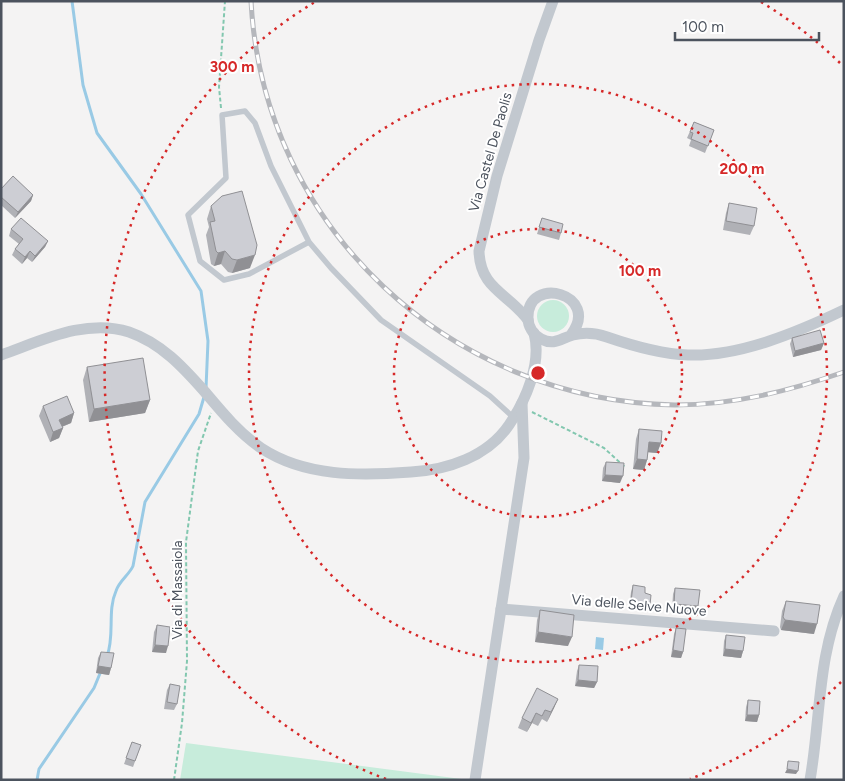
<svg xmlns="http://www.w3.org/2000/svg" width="845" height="781" viewBox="0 0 845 781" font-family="Figtree,sans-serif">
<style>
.green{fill:#c7ecdb}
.water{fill:#99cae5}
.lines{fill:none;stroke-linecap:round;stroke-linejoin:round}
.stream{stroke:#99cae5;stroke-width:3}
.path{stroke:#82c7af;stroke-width:2;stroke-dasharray:4 2.5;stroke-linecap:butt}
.lane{stroke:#c2c8cf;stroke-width:5.5}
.street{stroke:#c2c8cf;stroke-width:11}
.rail-casing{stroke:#b5b7bc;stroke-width:5}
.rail{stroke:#fff;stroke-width:3;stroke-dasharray:9;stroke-linecap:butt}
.wall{fill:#b0b1b6}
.shaded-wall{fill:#909094}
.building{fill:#cdced4;stroke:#909094}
.ring{fill:none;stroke:#d62828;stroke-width:2.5;stroke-dasharray:2.5 5}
.labels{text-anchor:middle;stroke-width:4;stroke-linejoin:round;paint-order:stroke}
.street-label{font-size:14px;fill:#4c535e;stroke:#fff}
.centre{fill:#d62828;stroke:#fff;stroke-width:2.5}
.ring-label{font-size:15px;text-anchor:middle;font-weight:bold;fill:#d62828;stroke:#fff;stroke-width:4;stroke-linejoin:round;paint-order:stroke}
</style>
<rect width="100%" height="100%" fill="#f4f3f3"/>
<g class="green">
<circle cx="553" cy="316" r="16"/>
<polygon points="186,743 469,780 180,780"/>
</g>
<polygon class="water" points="596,637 604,638 603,650 595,649"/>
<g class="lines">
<g class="stream">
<polyline points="72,1 83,85 97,133 141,194 201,291 208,341 206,388"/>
<path d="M107 656C115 636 107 611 116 591 119 581 129 575 133 566L145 502 199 414 204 397"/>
<polyline points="37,780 39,769 94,688 101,671"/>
</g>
<g class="path">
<polyline points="221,108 219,87 225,1"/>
<polyline points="532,412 604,448 626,468"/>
<polyline points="174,780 182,723 187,661 186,542 198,451 211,413"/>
</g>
<polyline class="lane" points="309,242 249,274 224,280 200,261 188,215 226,178 222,115 245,111 255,123 271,166 309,242 331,268 381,320 490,396 514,418"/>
<g class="street">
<path d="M528 320C508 293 480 289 479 251L497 176 539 40 553 1"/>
<path d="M571 335C602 294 527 274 528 318 528 326 533 335 541 339 555 346 561 338 573 335 584 332 596 333 607 337 633 346 660 354 688 355 739 357 798 332 844 310"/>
<path d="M1 355C41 341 86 318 129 332 161 343 183 367 205 392 221 411 239 433 261 448 305 477 360 476 411 472 447 470 487 457 509 425 526 400 542 363 534 333"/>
<polyline points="501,609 774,631"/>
<polyline points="475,780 524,458 522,403"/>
<path d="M810 780C821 717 817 655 844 596"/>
</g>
<g class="rail-casing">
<path id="rail" d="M251 1C263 228 451 401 675 405 734 405 789 391 844 372"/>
</g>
<use href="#rail" class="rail"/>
</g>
<g class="wall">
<polygon points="694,122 714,130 705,153 689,146 691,140 687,138"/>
<polygon points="1,189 33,195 31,201 15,218 1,205"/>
<polygon points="729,203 754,226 750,235 723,230 726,213"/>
<polygon points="211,206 250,268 232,273 228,272 221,264 214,266 211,264 206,235 209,227 207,219"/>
<polygon points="542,218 561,233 559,240 537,234"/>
<polygon points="11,229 48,241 45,247 32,262 27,258 22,264 12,255 15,249 19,244 9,236"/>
<polygon points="792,338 824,343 821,350 793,357 790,344"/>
<polygon points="87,367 150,400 145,413 89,422 83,380"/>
<polygon points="43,406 74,413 71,423 62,427 63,428 59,438 50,442 39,416"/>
<polygon points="639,429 661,443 657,453 648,452 647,460 644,470 633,469 636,439"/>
<polygon points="606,462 620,483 602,481 603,468"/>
<polygon points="633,585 645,593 650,605 647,611 629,609 631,592"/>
<polygon points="675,588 696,613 672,611 673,594"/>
<polygon points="786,601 814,634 781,630 780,627 782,611"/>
<polygon points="540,610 568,646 535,642 537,620"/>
<polygon points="157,625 166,653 152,652 154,632"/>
<polygon points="676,628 683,652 681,658 671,657 674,634"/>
<polygon points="726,635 743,651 741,658 723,656 724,641"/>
<polygon points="101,652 111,668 109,675 96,673 98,658"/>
<polygon points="579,665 597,682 594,688 575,686 577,671"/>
<polygon points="170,684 177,704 174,710 164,709 167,690"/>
<polygon points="558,699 554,708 547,722 542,719 538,726 532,723 527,732 518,728 522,718"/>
<polygon points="748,700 759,715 757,722 745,721 746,707"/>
<polygon points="132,742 141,745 133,767 124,764"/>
</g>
<g class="shaded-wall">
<polygon points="33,195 31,201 15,218 18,212"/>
<polygon points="48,241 45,247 32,262 35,256"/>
<polygon points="30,251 27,258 22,264 25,257"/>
<polygon points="225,251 221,264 214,266 218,253"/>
<polygon points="255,255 250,268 232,273 237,260"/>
<polygon points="824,343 821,350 793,357 795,351"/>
<polygon points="150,400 145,413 89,422 94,409"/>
<polygon points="74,413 71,423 56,429 59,420"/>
<polygon points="63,428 59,438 50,442 53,432"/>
<polygon points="649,442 661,443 657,453 645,452"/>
<polygon points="637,459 647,460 644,470 633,469"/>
<polygon points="605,475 623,476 620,483 602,481"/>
<polygon points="631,602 650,605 647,611 629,609"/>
<polygon points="674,604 698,606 696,613 672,611"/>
<polygon points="785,620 817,624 814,634 781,630"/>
<polygon points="538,632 572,637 568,646 535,642"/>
<polygon points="155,645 168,646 166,653 152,652"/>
<polygon points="725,649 743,651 741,658 723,656"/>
<polygon points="673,650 683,652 681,658 671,657"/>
<polygon points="98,666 111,668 109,675 96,673"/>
<polygon points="578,680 597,682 594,688 575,686"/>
<polygon points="558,699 554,708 547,722 551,712"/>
<polygon points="536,713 532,723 527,732 531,723"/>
<polygon points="747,715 759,715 757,722 745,721"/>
<polygon points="787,769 798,771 796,774 785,773"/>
</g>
<g class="building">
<polygon points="694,122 714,130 708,146 691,139 693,133 690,132"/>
<polygon points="13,176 33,195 18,212 1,197 1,189"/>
<polygon points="242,191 257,245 255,255 237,260 232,259 225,251 218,253 216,251 210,222 215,221 211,206 222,196"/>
<polygon points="729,203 757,208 754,226 726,221"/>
<polygon points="21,218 48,241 35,256 30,251 25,257 15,249 23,239 11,229"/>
<polygon points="542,218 563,224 561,233 539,227"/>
<polygon points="820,330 824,343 795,351 792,338"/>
<polygon points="143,358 150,400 94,409 87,367"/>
<polygon points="67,396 74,413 59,420 63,428 53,432 43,406"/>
<polygon points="639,429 662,431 661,443 649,442 647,460 637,459"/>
<polygon points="606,462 624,463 623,476 605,475"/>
<polygon points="633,585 645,587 645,593 651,595 650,605 631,602"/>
<polygon points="675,588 700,590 698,606 674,604"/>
<polygon points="786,601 820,605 817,624 785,620 783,617"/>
<polygon points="540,610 574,615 572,637 538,632"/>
<polygon points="157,625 170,627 168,646 155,645"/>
<polygon points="676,628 686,629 683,652 673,650"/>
<polygon points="726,635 745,637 743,651 725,649"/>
<polygon points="101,652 114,653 111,668 98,666"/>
<polygon points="579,665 598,666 597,682 578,680"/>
<polygon points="170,684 180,686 177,704 167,702"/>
<polygon points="537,688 558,699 551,712 545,710 542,716 536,713 531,723 522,718"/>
<polygon points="748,700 760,701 759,715 747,715"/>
<polygon points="132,742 141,745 135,761 126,758"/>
<polygon points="788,761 799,762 798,771 787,769"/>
</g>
<g class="ring">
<circle cx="538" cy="373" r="144"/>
<circle cx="538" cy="373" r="289"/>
<path d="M841 682A433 433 0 0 1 690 779M386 779A433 433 0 0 1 315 2M761 2A433 433 0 0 1 841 64"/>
</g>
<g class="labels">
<g class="street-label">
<text transform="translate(490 152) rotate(-74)" y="5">Via Castel De Paolis</text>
<text transform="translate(177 590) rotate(-90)" y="5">Via di Massaiola</text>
<text transform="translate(639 605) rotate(5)" y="5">Via delle Selve Nuove</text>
</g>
</g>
<circle cx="538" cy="373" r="8" class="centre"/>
<g class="ring-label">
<text x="232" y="72">300 m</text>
<text x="742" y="174">200 m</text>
<text x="640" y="276">100 m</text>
</g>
<rect width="845" height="781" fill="none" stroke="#4c535e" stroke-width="5"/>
<path d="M675 32v8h144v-8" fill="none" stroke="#4c535e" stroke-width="2.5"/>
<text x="682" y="32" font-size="15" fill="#4c535e" stroke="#ffffff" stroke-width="4" paint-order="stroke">100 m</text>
</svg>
